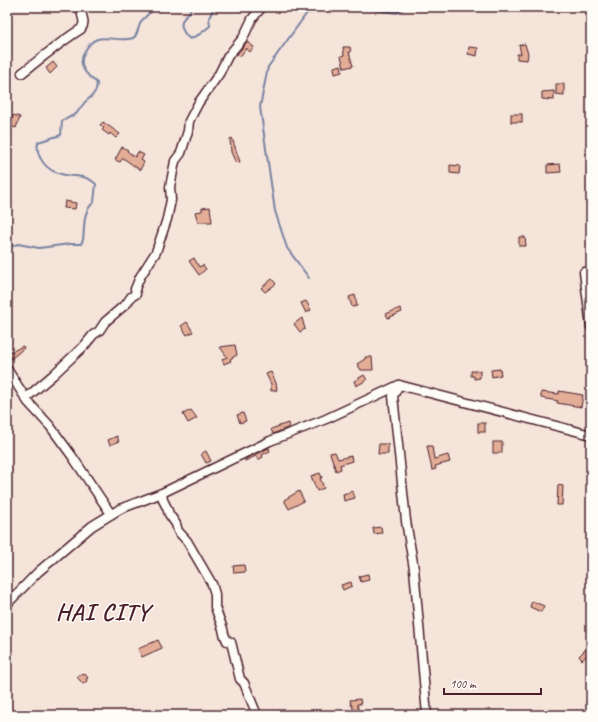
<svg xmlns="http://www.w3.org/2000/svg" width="598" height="722" viewBox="0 0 598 722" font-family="Caveat,sans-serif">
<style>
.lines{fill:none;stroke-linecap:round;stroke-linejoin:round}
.stream{stroke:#7883a2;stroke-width:2}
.building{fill:#e3ad97;stroke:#4a1f2b}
.minor-casing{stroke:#4a1f2b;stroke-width:11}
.minor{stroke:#fdfcf7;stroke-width:8}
.labels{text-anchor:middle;stroke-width:3;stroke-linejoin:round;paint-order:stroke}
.district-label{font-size:24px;font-weight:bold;letter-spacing:1px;fill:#4a1f2b;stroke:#fdfcf7}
</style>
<rect width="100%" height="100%" fill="#f5e4da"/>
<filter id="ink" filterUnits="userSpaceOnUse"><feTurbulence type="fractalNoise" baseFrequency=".025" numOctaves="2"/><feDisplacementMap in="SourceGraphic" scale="8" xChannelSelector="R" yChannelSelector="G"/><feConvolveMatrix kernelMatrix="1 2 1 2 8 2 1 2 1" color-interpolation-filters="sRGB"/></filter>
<g filter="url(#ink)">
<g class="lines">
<g class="stream">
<path d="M191 7C191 14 185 15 182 21 180 27 185 36 190 39L200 34 210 26 209 18 214 7"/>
<polyline points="353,7 397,13 406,7"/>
<path d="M7 248 18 244 39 248 70 244H81L83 240C85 226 82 212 94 202L96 184C84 173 75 178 61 174 47 171 35 157 38 142L61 135 62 121 76 114 85 102 92 96 96 90 97 83C87 75 77 67 84 53 95 30 108 41 127 39 129 39 131 39 133 38 138 36 138 26 141 22 145 16 152 11 157 7"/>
<polyline points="309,278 287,248 275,211 260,107 268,67 307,13 344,7"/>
</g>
</g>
<g class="building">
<polygon points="247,42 254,47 250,52 246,48 240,57 237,54"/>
<polygon points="525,44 528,54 527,60 517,59 517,54 521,54 519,45"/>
<polygon points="343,47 350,47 351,52 349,52 353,66 344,68 341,56 344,55"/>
<polygon points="469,47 478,48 477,56 468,54"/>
<polygon points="53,62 57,67 50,74 46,68"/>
<polygon points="341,65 342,72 335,74 334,67"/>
<polygon points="556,84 564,84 564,95 556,94"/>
<polygon points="554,91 554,100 542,99 542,92"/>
<rect x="511" y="114" width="11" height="8"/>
<polygon points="13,115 20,117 16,128 10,126"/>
<polygon points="103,122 120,134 116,138 110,133 109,135 102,130 104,128 100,125"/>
<polygon points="232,138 240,162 236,163 231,152 230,139"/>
<polygon points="122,147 128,150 127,151 135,157 138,152 144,155 141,160 144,162 140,170 123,158 120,162 115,160"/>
<polygon points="560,164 561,172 547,173 547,165"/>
<polygon points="450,165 460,166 459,174 450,173"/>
<polygon points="65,201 76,203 75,209 64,208"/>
<polygon points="210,207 212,222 198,222 195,212 202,211 202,208"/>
<polygon points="519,237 525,237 526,246 519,246"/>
<polygon points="194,258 199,267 203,265 206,269 199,275 189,261"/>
<polygon points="272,279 276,284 265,292 261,288"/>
<polygon points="355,295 357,306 352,307 349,297"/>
<polygon points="306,301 311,310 306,313 301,303"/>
<polygon points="400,308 402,312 388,318 386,314"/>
<polygon points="302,318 305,329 300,332 294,324"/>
<polygon points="187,322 193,332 187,335 181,326"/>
<polygon points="235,345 237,355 230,359 231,361 224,364 222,359 227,357 220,347"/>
<polygon points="23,346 24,348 11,359 7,354"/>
<polygon points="365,357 372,357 373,370 361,370 357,364 365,359"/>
<polygon points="500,369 501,375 492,377 491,370"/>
<polygon points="471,371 480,371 480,378 474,379 474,376 471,376"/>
<polygon points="271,372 276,383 277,390 271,391 271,384 266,374"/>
<polygon points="364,375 367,380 356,386 354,381"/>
<polygon points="559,391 583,395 581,407 557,403 558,401 541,398 541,392 559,394"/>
<polygon points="191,410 197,418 188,423 183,414"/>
<polygon points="243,413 246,421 240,423 237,415"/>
<polygon points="288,423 289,427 273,434 271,429"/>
<rect x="478" y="423" width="7" height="9"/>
<polygon points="117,436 119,441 110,445 108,440"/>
<rect x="493" y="442" width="9" height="11"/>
<polygon points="379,444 388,444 388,454 378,454"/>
<polygon points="427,446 432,446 434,459 448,455 450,462 435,466 436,469 432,470"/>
<polygon points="269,448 270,451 262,455 263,457 258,460 256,456 245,461 245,459"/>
<polygon points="206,451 211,461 206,463 201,454"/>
<polygon points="335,452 338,459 351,456 352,461 340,465 341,469 336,471 330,453"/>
<polygon points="320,473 322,478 320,478 324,488 317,491 311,476"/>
<polygon points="558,485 563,486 562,505 557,505"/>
<polygon points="299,491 304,501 289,509 284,500"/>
<polygon points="353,491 355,498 344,501 343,494"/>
<polygon points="381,527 382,533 374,534 373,528"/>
<polygon points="244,565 245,572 234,573 233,566"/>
<polygon points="368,574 369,580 361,582 359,576"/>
<polygon points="351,582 352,586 343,590 341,585"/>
<polygon points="532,601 544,606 541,612 530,607"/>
<polygon points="158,640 162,648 142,657 138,649"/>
<polygon points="587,648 591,652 582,660 579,656"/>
<polygon points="82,673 83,675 85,674 88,678 86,679 87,681 83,684 77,677"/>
<polygon points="360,699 361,704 357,704 360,715 355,715 352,705 351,705 350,700"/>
</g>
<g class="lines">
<g class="minor-casing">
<g id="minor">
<path d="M22 73C42 58 60 42 81 29 87 21 80 16 81 7"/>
<polyline points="584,272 591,327"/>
<polyline points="7,369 28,402 50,426 72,456 111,514"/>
<polyline points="26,398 53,375 85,345 93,335 99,331 105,322 127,303 131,297 136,294 135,289 140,277 156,252 167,219 171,200 170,187 175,161 181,153 188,131 189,121 199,102 219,74 228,56 243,38 252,19 262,7"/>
<polyline points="162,493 163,500 167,508 169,514 176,524 178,531 187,541 212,584 215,594 215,607 223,629 224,634 227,641 231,642 240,679 244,683 257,715"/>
<polyline points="7,604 38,572 92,526 120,509 162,493 270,441 326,419 399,385"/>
<polyline points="427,715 414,569 406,521 393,396 399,385 591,435"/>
</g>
</g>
<use href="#minor" class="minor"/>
</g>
</g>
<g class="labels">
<g class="district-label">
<text x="103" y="620">HAI CITY</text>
</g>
</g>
<rect width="598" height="722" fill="none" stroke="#fdfcf7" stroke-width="24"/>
<rect x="12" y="12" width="574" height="698" fill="none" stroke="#4a1f2b" stroke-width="1.5" filter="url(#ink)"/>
<path d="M444 688v6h97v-6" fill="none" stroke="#4a1f2b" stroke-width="2"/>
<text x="450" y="688" font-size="12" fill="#4a1f2b" stroke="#fdfcf7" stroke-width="3" paint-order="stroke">100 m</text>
</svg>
